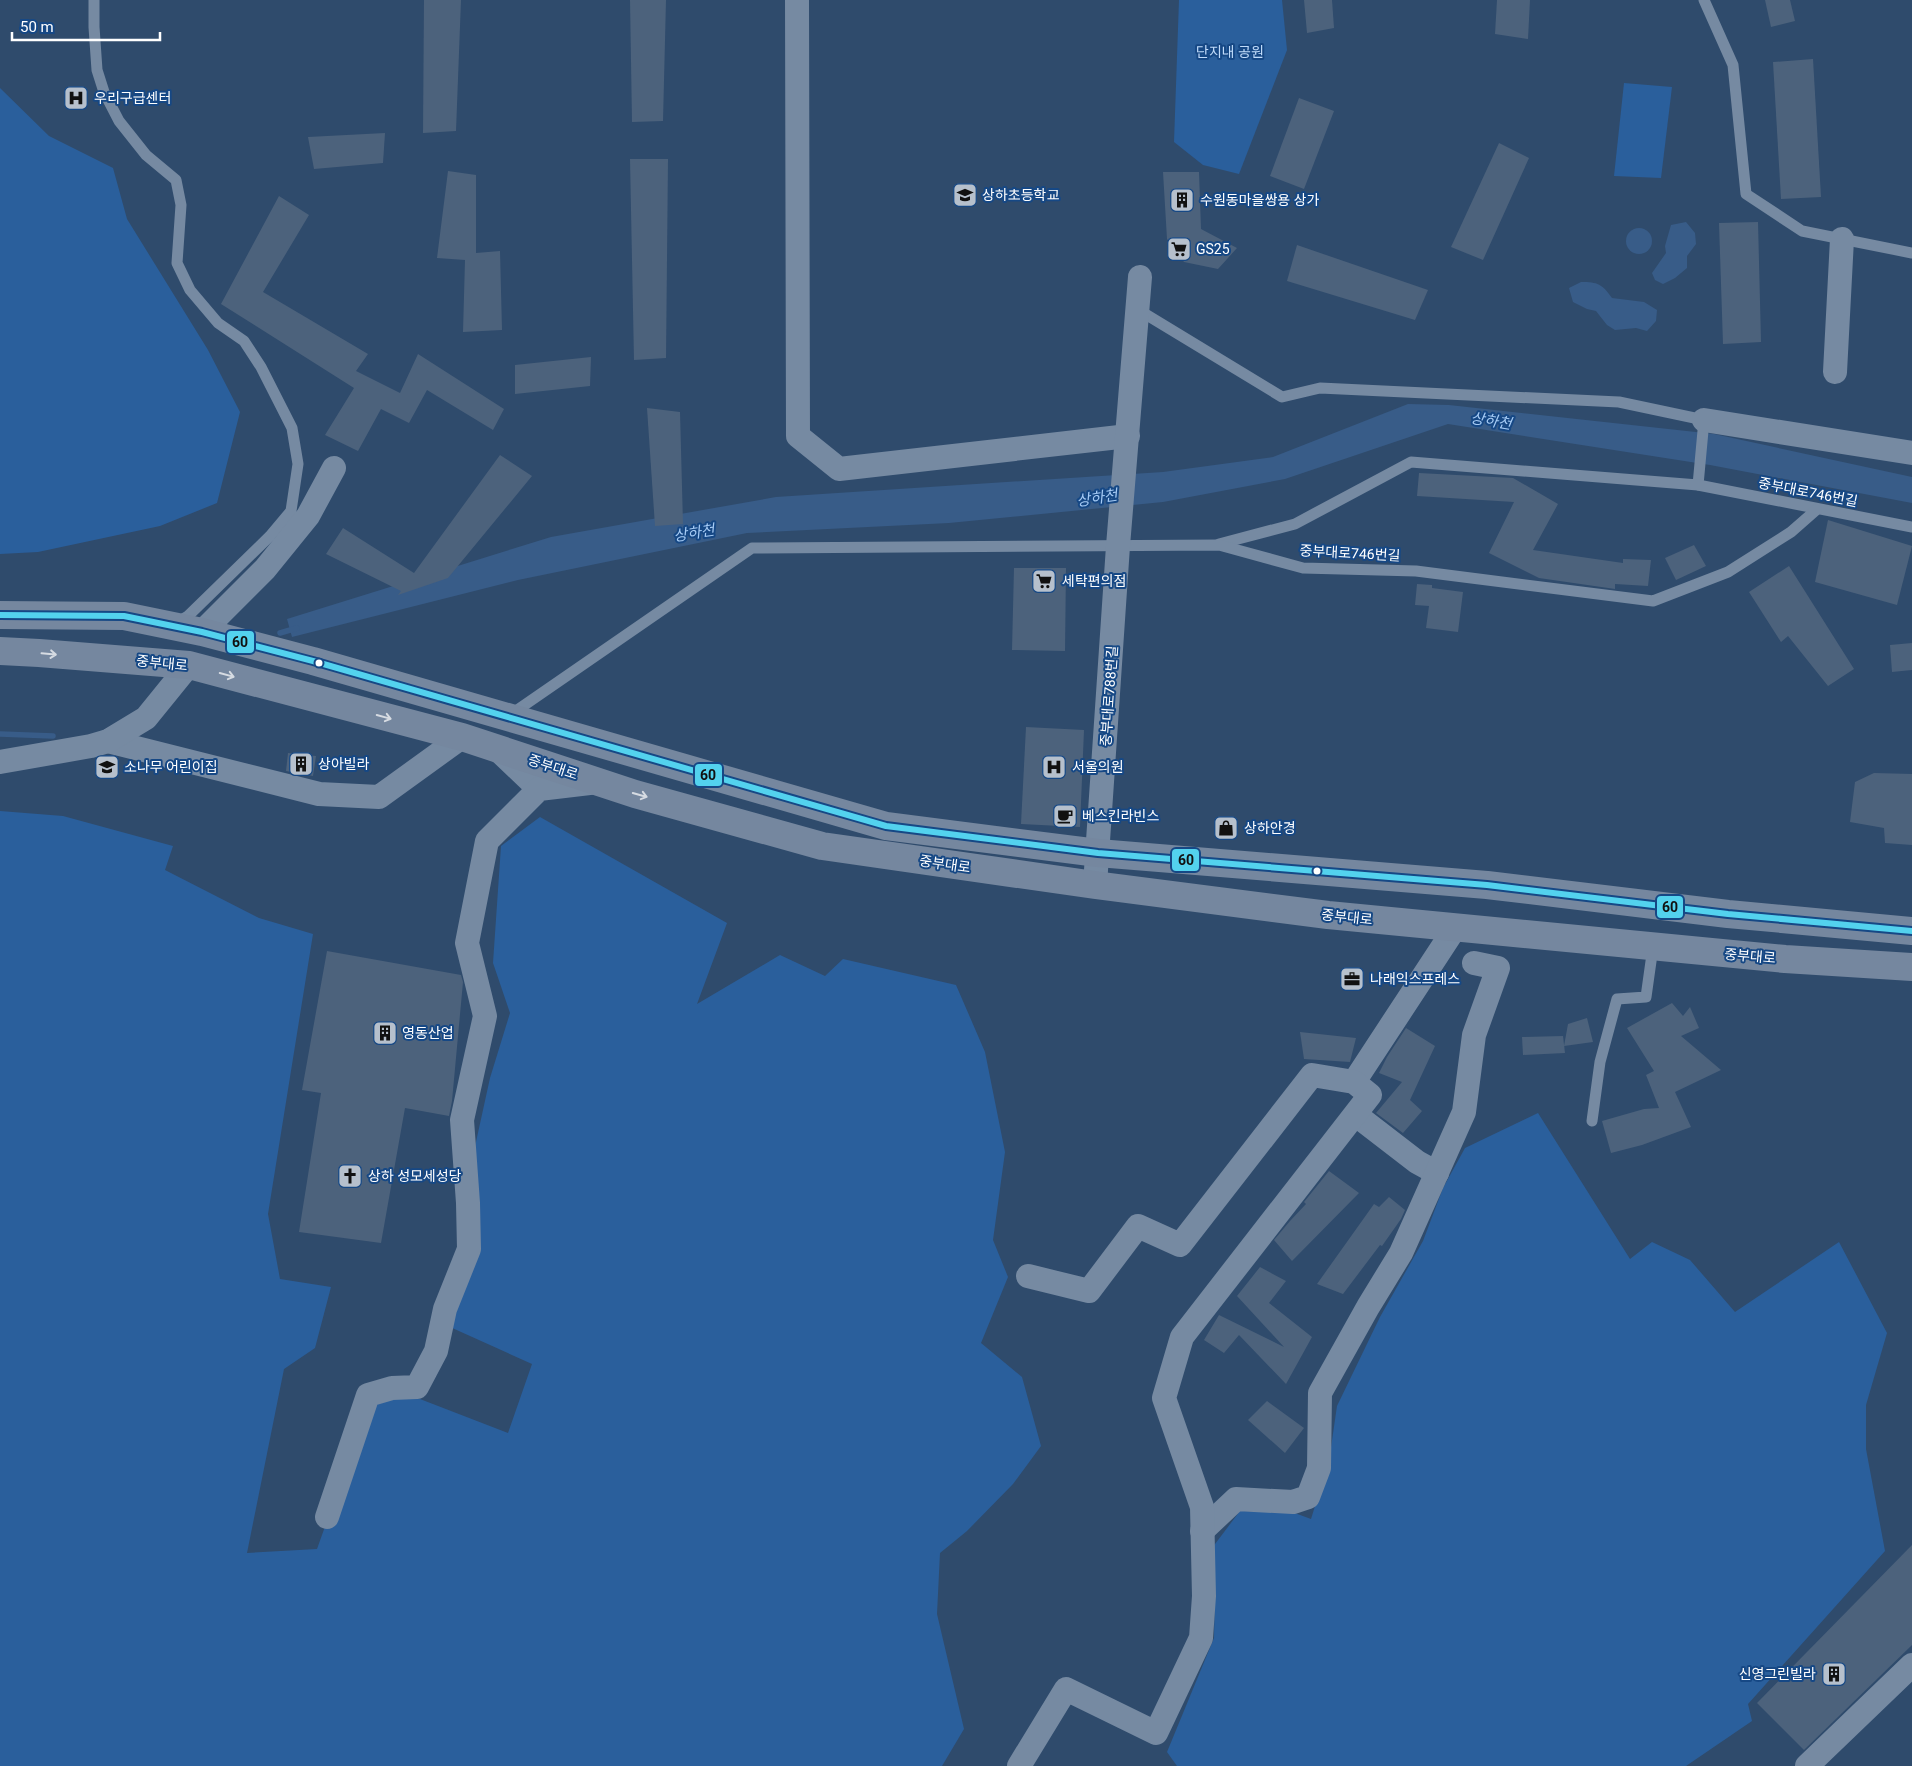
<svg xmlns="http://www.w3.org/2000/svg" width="1912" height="1766" viewBox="0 0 1912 1766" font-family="Roboto,'Noto Sans KR',sans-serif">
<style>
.green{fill:#2a5f9c}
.water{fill:#385c88}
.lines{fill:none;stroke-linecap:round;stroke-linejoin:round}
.stream{stroke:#385c88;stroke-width:5.5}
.building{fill:#4c627c}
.lane{stroke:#768aa2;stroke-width:11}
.street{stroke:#768aa2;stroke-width:24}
.primary{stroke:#75879f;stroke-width:28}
.bus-1-casing{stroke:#164885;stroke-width:10}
.bus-1{stroke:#53d2ee;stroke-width:6}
.oneway{stroke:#d6dbe2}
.bus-dot{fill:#fff;stroke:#164885;stroke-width:2}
.labels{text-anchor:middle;stroke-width:4;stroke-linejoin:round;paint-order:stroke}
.park-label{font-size:14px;fill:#c0dbfa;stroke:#164885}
.poi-label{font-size:14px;fill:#fff;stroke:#164885;text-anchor:start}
.street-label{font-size:14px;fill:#fff;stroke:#164885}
.water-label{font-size:15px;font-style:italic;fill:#a6cbf5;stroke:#164885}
.line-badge{stroke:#164885;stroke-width:2}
.pale-badge-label{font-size:14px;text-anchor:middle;font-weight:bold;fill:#111}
</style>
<rect width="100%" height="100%" fill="#2f4b6c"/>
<g class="green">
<polygon points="1179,0 1282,0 1287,50 1239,174 1203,165 1174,142"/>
<polygon points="1624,83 1672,87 1661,178 1614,176"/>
<polygon points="0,88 49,136 113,168 127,219 208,350 240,412 217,503 160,526 38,552 0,554"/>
<polygon points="0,811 63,816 173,846 165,870 259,918 313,934 268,1214 280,1279 331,1287 315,1348 284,1369 247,1553 317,1549 373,1392 407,1394 508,1433 532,1364 450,1327 480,1252 474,1151 490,1078 510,1013 493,963 501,846 540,817 727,923 697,1004 780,955 825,976 843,959 956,985 985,1052 1005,1152 993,1240 1008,1277 981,1343 1022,1377 1041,1446 1013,1484 967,1531 940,1553 937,1614 964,1729 942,1766 0,1766"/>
<polygon points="1538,1113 1630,1259 1652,1242 1690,1260 1735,1312 1839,1242 1887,1333 1866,1405 1866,1449 1885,1551 1748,1704 1752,1721 1686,1766 1177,1766 1167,1752 1214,1638 1215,1593 1212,1548 1240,1511 1292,1512 1311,1519 1329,1461 1337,1406 1380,1317 1423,1241 1443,1188 1465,1148"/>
</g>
<g class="water">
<polygon points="1686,222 1695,233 1696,244 1687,256 1687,268 1675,278 1663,284 1655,280 1652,273 1666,253 1665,246 1671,225"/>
<circle cx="1639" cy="241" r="13"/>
<path d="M1581 282C1598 282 1602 284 1612 298L1644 302 1657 310 1656 321 1647 331 1636 328 1615 330 1607 325 1596 311 1587 309 1573 302 1569 288Z"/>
<polygon points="1408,404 1449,405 1714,434 1912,477 1912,503 1710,465 1448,424 1285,479 1163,502 949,523 747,533 518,580 292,637 287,619 551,537 776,497 1163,472 1273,457"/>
</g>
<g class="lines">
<g class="stream">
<polyline points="280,633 297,628"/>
<polyline points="0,734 53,736"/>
</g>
</g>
<g class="building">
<polygon points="424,0 461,0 456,131 423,133"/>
<polygon points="630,0 666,0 663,121 632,122"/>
<polygon points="1304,0 1332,0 1334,28 1307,33"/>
<polygon points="1497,0 1530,0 1528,39 1495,34"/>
<polygon points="1765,0 1790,0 1795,21 1771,27"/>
<polygon points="1813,59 1821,197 1781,199 1773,62"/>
<polygon points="1299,98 1334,111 1304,189 1270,176"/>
<polygon points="385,133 383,163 314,169 308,137"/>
<polygon points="1499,143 1529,158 1483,260 1451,247"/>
<polygon points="630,159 668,159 666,358 634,360"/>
<polygon points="448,171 476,175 476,253 500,251 502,330 463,332 465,260 437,258"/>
<polygon points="1163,172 1199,172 1201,229 1237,248 1218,269 1184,262 1167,239"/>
<polygon points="279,196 309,215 263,292 368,354 356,371 400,393 418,354 504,409 493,430 427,390 409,423 381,409 358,451 325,435 354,388 221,304"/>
<polygon points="1758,222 1761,342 1723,344 1719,223"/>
<polygon points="1297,245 1428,290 1415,320 1287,281"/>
<polygon points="591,357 590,386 515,394 515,365"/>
<polygon points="647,408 680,412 683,524 655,526"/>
<polygon points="500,455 532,476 448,578 398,595 401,591 326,554 343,528 414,573"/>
<polygon points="1419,473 1513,478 1558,504 1533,550 1623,563 1623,559 1651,560 1648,586 1615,584 1615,589 1539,578 1489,553 1514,502 1417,496"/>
<polygon points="1828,520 1912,546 1897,605 1815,582"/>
<polygon points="1694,545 1706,566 1676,580 1665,558"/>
<polygon points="1789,566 1854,669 1828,686 1788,636 1781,642 1749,592"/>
<polygon points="1014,568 1066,568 1065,651 1012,650"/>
<polygon points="1417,584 1432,585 1432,588 1463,592 1458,632 1426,628 1429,606 1415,605"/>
<polygon points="1912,643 1912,670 1892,672 1890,645"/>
<polygon points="1026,727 1084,730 1080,827 1021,824"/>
<polygon points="288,753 316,756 313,776 286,771"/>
<polygon points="1874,773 1912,774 1912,845 1885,843 1884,828 1850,822 1855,782"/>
<polygon points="327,951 461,975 463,982 452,1101 449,1116 405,1108 381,1243 299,1232 321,1093 302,1090"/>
<polygon points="1672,1003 1683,1016 1690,1007 1699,1028 1681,1036 1721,1070 1675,1092 1691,1127 1642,1145 1611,1153 1602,1121 1644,1109 1659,1108 1646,1075 1654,1071 1627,1028"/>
<polygon points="1587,1018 1593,1042 1564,1046 1568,1024"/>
<polygon points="1406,1028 1435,1046 1410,1100 1422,1111 1403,1133 1376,1113 1402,1082 1379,1073 1387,1057"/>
<polygon points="1300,1032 1356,1038 1350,1062 1304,1059"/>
<polygon points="1563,1036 1565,1053 1523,1055 1522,1037"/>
<polygon points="1329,1171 1359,1193 1292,1261 1274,1240 1290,1221 1306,1204 1304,1202"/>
<polygon points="1389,1197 1405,1210 1401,1219 1382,1246 1380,1245 1343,1294 1317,1284 1374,1204 1379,1207"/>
<polygon points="1260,1267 1286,1281 1269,1303 1312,1337 1286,1384 1239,1335 1224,1353 1204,1340 1219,1315 1284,1347 1237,1296"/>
<polygon points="1267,1401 1304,1428 1285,1453 1248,1420"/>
<polygon points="1912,1545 1912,1645 1804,1750 1757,1703"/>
</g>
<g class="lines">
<g class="lane">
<polyline points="94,0 94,27 97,70 104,92 119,121 146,155 176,180 181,205 177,263 190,290 218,323 244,341 261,367 292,428 298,464 291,511 270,536 188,616 176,623"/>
<polyline points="1704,0 1733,65 1746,194 1802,231 1912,253"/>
<polyline points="1137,309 1282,397 1320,388 1619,402 1704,420 1698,485"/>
<polyline points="1219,544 1295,524 1411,462 1698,485 1912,527"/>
<polyline points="510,715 752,548 1219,545 1303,568 1416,571 1653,601 1728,572 1791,532 1816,510"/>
<polyline points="1592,1121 1600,1062 1617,999 1646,997 1653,947"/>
</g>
<g class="street">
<polyline points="797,0 798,436 839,469 1128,436"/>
<polyline points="1835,372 1842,239"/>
<polyline points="1704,420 1912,453"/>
<polyline points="202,632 265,569 308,516 334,468"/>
<polyline points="108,741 319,794 379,797 462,737"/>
<polyline points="497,749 539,789"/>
<polyline points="0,762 91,746 108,741 146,718 189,665"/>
<polyline points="1095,885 1118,546 1140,277"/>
<polyline points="1354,1082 1455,928"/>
<polyline points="1356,1115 1417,1162 1437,1173"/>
<polyline points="327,1517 368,1395 392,1388 417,1387 436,1351 445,1309 469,1249 468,1203 462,1120 485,1016 467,943 487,841 539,789 598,782"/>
<polyline points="1202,1531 1236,1499 1293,1502 1308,1497 1319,1468 1320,1393 1368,1307 1401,1253 1464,1112 1474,1035 1498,968 1474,963"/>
<polyline points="1019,1766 1066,1689 1156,1733 1201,1638 1204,1596 1202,1507 1164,1398 1182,1337 1370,1095 1354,1082 1312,1075 1180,1245 1138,1226 1089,1291 1028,1276"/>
<polyline points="1807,1766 1912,1665"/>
</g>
<g class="primary">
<polyline points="0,615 124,616 202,632 313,661 886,826 1098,853 1487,885 1728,914 1912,931"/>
<polyline points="0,651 39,653 189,665 462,737 635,794 822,846 1095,885 1328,915 1785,959 1912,967"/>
</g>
<g class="bus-1-casing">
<polyline id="bus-1" points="0,615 124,616 202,632 313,661 886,826 1098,853 1487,885 1728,914 1912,931"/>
</g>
<use href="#bus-1" class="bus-1"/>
</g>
<defs><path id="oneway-shaft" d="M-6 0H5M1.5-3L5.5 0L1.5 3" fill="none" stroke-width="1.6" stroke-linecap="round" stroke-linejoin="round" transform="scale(1.25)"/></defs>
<g class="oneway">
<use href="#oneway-shaft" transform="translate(49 654) rotate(5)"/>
<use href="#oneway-shaft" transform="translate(227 675) rotate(15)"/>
<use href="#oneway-shaft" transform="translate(384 717) rotate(15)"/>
<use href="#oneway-shaft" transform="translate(640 795) rotate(16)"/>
</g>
<defs>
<g id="hospital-square" transform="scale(1.25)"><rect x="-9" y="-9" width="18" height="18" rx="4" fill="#b6c0cc" stroke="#164885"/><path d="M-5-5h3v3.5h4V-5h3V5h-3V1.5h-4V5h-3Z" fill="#111"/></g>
<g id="school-square" transform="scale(1.25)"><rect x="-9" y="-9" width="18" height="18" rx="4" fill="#b6c0cc" stroke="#164885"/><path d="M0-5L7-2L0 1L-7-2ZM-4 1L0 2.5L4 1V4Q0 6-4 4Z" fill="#111"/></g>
<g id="building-square" transform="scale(1.25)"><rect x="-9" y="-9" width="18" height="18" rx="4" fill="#b6c0cc" stroke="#164885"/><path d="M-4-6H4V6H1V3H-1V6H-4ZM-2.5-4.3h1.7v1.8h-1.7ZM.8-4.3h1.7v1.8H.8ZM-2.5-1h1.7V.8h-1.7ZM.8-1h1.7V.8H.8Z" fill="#111"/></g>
<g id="supermarket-square" transform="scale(1.25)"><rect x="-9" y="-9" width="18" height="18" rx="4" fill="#b6c0cc" stroke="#164885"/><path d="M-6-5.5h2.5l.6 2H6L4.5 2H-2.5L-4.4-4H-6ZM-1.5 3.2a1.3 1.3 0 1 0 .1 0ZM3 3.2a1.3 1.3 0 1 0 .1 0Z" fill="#111"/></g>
<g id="cafe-square" transform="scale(1.25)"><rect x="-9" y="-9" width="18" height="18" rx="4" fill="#b6c0cc" stroke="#164885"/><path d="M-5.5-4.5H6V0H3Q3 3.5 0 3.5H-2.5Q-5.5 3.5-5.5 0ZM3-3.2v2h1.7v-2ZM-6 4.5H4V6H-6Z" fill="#111"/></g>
<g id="shop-square" transform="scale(1.25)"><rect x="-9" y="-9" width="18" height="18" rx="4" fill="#b6c0cc" stroke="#164885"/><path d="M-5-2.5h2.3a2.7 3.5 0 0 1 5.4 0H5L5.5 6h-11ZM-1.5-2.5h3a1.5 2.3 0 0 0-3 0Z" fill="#111"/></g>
<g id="office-square" transform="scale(1.25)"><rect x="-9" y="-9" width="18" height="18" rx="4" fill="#b6c0cc" stroke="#164885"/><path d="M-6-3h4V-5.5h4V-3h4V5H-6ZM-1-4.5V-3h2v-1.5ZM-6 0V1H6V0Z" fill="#111"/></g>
<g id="church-square" transform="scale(1.25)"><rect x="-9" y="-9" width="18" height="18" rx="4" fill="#b6c0cc" stroke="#164885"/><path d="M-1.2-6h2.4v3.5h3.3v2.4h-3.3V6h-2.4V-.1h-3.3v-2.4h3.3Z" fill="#111"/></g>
</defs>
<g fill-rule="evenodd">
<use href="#hospital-square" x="76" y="98"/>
<use href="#school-square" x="965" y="195"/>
<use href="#building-square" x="1182" y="200"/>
<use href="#supermarket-square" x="1179" y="249"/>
<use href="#supermarket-square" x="1044" y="581"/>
<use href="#building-square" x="301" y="764"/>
<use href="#school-square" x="107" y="767"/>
<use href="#hospital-square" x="1054" y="767"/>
<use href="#cafe-square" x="1065" y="816"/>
<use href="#shop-square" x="1226" y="828"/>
<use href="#office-square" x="1352" y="979"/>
<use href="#building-square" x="385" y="1033"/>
<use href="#church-square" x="350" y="1176"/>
<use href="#building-square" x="1834" y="1674"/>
</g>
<g class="bus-dot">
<circle cx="319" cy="663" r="4.5"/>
<circle cx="1317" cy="871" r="4.5"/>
</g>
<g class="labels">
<g class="park-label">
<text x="1230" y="57">단지내 공원</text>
</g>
<g class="poi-label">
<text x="94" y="103">우리구급센터</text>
<text x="982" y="200">상하초등학교</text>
<text x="1200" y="205">수원동마을쌍용 상가</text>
<text x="1196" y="254">GS25</text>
<text x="1062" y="586">세탁편의점</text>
<text x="318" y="769">상아빌라</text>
<text x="124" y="772">소나무 어린이집</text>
<text x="1072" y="772">서울의원</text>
<text x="1082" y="821">베스킨라빈스</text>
<text x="1244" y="833">상하안경</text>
<text x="1370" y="984">나래익스프레스</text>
<text x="402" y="1038">영동산업</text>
<text x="368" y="1181">상하 성모세성당</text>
<text x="1816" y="1679" text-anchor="end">신영그린빌라</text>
</g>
<g class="street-label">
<text transform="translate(1808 492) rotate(11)" y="5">중부대로746번길</text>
<text transform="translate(1350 553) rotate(3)" y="5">중부대로746번길</text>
<text transform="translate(162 663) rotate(6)" y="5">중부대로</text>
<text transform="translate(1109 696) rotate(-86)" y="5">중부대로788번길</text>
<text transform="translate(553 767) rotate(18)" y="5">중부대로</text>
<text transform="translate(945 864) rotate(8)" y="5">중부대로</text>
<text transform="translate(1347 917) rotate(6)" y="5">중부대로</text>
<text transform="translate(1750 956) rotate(5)" y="5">중부대로</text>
</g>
<g class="water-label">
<text transform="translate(1491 421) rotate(9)" y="5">상하천</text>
<text transform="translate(1097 498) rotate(-9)" y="5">상하천</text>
<text transform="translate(694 533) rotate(-9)" y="5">상하천</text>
</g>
</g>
<g class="line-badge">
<rect x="226" y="630" width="29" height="24" rx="5" fill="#53d2ee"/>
<rect x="694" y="763" width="29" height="24" rx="5" fill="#53d2ee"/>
<rect x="1171" y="848" width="29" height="24" rx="5" fill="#53d2ee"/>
<rect x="1656" y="895" width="28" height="24" rx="5" fill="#53d2ee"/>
</g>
<g class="pale-badge-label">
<text x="240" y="647">60</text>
<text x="708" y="780">60</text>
<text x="1186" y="865">60</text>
<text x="1670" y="912">60</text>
</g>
<path d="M12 32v8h148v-8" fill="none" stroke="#ffffff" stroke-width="2.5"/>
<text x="20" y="32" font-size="15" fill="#ffffff" stroke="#164885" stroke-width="4" paint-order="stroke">50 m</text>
</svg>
